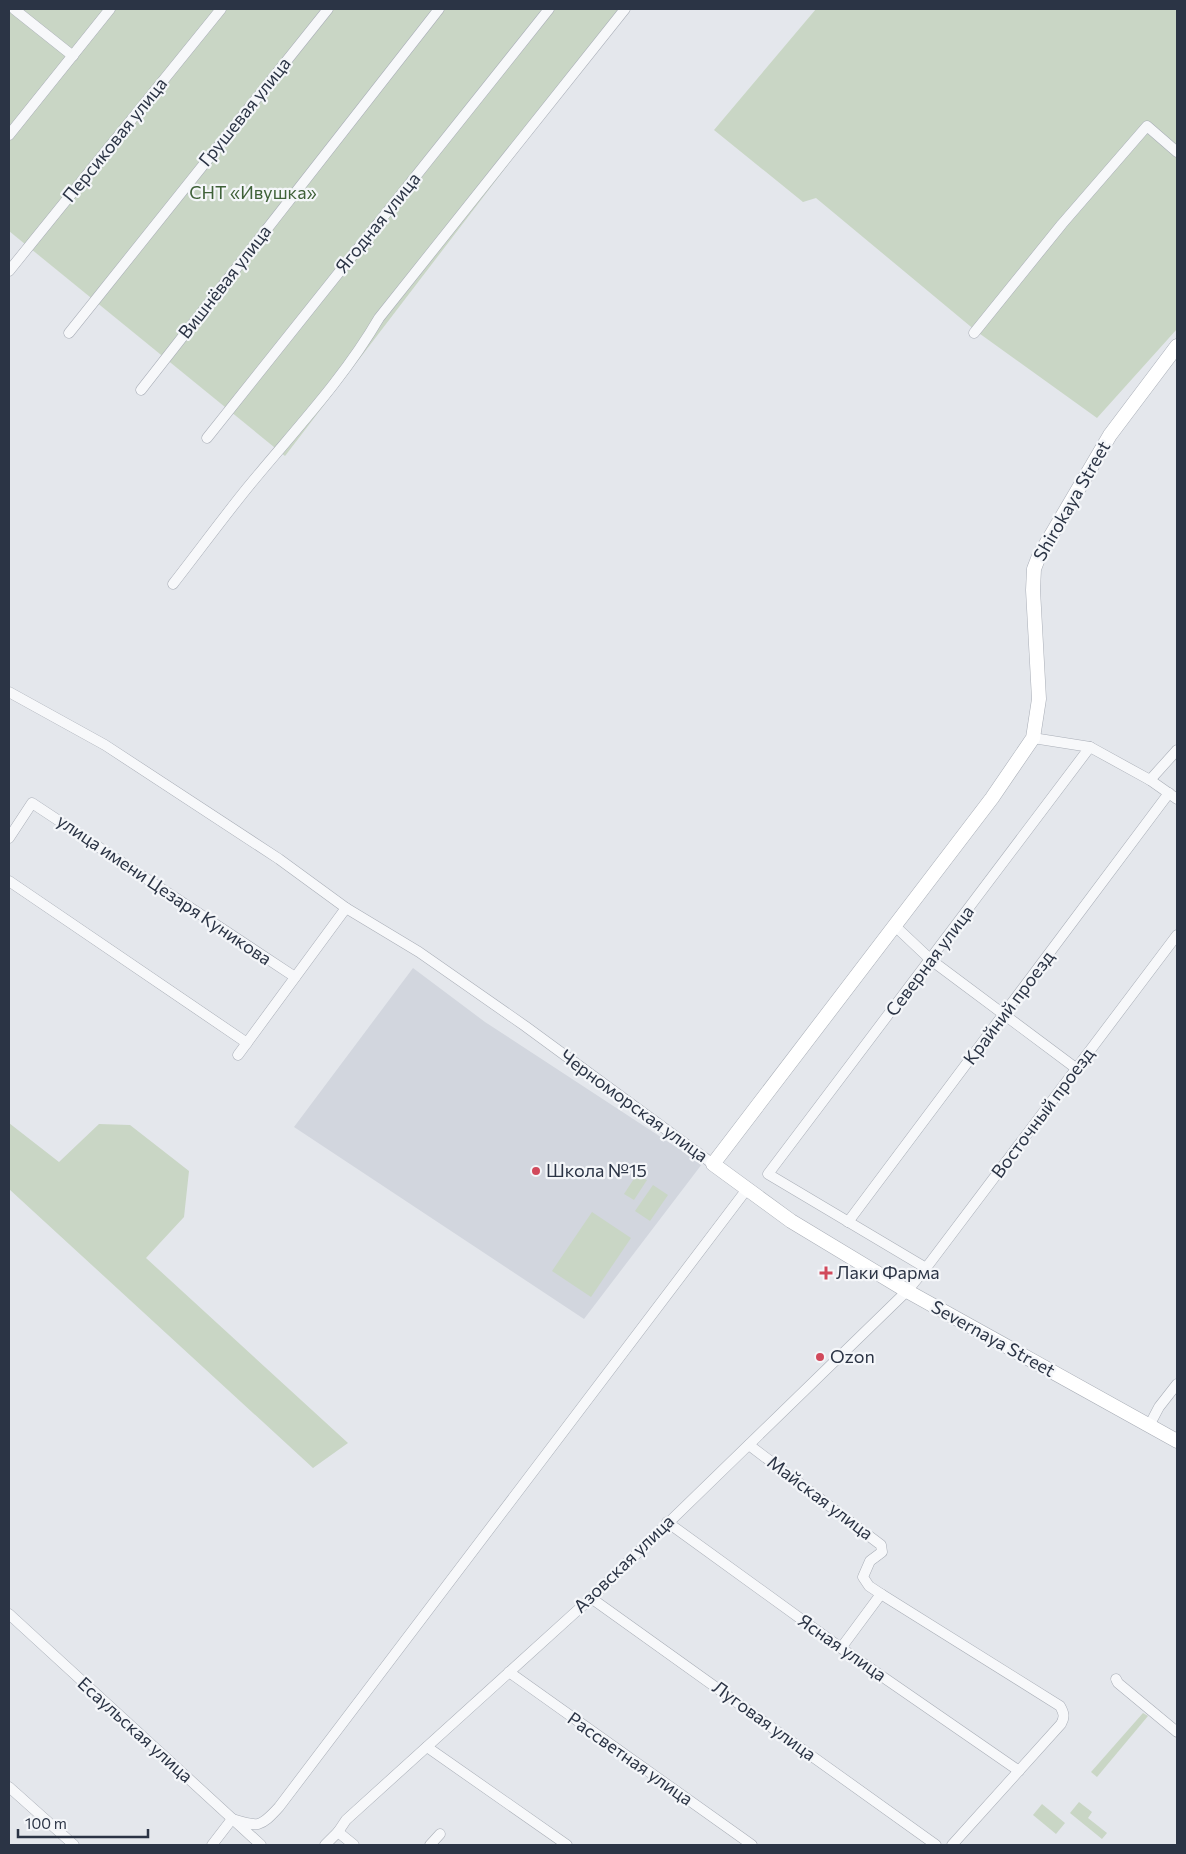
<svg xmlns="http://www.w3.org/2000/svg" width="1186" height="1854" viewBox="0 0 1186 1854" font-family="Commissioner,sans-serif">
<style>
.built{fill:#d2d6de}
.green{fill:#c9d6c5}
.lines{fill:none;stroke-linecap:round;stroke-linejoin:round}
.street-casing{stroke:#a9aeb7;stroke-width:11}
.secondary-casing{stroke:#a9aeb7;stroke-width:15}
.street{stroke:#f7f8fa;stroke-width:10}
.secondary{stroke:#fff;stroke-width:14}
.poi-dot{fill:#d1495b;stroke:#f4f6f9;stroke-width:2}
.labels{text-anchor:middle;stroke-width:4.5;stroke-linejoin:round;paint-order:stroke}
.street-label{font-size:18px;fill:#2b3445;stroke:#f4f6f9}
.park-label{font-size:18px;fill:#3f6138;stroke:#f4f6f9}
.poi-label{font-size:18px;fill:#2b3445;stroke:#f4f6f9;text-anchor:start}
</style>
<rect width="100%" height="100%" fill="#e4e7ec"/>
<polygon class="built" points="413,968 485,1022 702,1164 584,1319 294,1127"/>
<g class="green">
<polygon points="9,9 627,9 285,456 9,231"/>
<polygon points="816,9 1177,9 1177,329 1097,418 976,331 816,198 803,202 714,130"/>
<polygon points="9,1123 59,1162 99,1124 130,1125 189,1171 184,1217 146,1258 348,1443 313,1468 9,1189"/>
<polygon points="637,1174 647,1180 634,1200 624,1194"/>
<polygon points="653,1185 668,1195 650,1221 635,1211"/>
<polygon points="592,1212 631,1238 591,1297 552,1271"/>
<polygon points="1143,1713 1148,1716 1097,1777 1091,1772"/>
<polygon points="1079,1802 1092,1812 1088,1818 1107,1833 1102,1839 1070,1813"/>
<polygon points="1042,1804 1065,1823 1056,1834 1033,1815"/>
</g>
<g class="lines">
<g class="street-casing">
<g id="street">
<polyline points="14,9 73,56"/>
<polyline points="9,135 110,9"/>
<polyline points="9,271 221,9"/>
<polyline points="69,333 328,9"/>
<polyline points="974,333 1062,224 1147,126 1177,152"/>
<polyline points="141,390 439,9"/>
<polyline points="207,438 549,9"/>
<path d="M173 584C198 552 222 519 248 487 293 432 343 380 379 318L625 9"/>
<polyline points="9,692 105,745 279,859 346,908 419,952 525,1026 713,1164"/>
<polyline points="1033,738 1090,747 1150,780 1177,799"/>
<polyline points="1150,780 1177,750"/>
<polyline points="9,838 32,803 295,977"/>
<polyline points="9,881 247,1043"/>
<polyline points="895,926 931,960 1077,1069"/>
<polyline points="238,1055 346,908"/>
<polyline points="848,1222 1169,793"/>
<polyline points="926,1268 768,1174 1090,747"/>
<polyline points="1149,1426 1159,1407 1177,1384"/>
<polyline points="749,1445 881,1545 882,1552 870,1561 863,1577 869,1586 881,1594 841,1648"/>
<polyline points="667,1522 841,1648 1019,1771"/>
<path d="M881 1594 1060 1706C1064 1713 1065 1717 1061 1724L952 1845"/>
<polyline points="591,1598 936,1845"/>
<polyline points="9,1614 261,1845"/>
<polyline points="509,1672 752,1845"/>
<polyline points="1116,1679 1118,1683 1177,1732"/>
<polyline points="427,1747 567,1845"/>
<polyline points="9,1787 74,1845"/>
<path d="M232 1819C258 1827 260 1828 279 1807L747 1189"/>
<polyline points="338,1832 354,1845"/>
<polyline points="212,1845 232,1819"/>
<polyline points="325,1845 338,1832 346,1820 591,1598 907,1291 926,1268 1177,935"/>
<polyline points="430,1845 440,1834"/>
</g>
</g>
<g class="secondary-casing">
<polyline id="secondary" points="1177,346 1110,435 1039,556 1034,569 1033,590 1039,699 1033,738 992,798 713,1164 791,1221 907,1291 1177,1441"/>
</g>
<use href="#street" class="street"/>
<use href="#secondary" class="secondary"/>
</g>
<g class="poi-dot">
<circle cx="536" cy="1171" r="5"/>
<path d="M823.5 1265.5h5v5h5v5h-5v5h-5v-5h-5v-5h5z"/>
<circle cx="820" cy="1357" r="5"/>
</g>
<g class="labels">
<g class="street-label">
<text transform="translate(245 112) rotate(-51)" y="6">Грушевая улица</text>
<text transform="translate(115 140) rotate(-51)" y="6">Персиковая улица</text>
<text transform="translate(378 223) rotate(-51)" y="6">Ягодная улица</text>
<text transform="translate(225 282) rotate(-52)" y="6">Вишнёвая улица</text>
<text transform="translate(1072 501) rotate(-60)" y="6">Shirokaya Street</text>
<text transform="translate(164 890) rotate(34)" y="6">улица имени Цезаря Куникова</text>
<text transform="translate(930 961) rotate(-53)" y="6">Северная улица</text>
<text transform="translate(1009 1008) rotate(-53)" y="6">Крайний проезд</text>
<text transform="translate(634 1106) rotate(36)" y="6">Черноморская улица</text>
<text transform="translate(1043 1113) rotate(-53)" y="6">Восточный проезд</text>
<text transform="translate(993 1339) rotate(29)" y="6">Severnaya Street</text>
<text transform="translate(820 1498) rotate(37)" y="6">Майская улица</text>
<text transform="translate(624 1564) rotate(-44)" y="6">Азовская улица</text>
<text transform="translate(842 1648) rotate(35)" y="6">Ясная улица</text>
<text transform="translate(764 1721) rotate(36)" y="6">Луговая улица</text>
<text transform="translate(135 1730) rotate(42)" y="6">Есаульская улица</text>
<text transform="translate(630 1759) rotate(35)" y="6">Рассветная улица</text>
</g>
<g class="park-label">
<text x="253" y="199">СНТ «Ивушка»</text>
</g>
<g class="poi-label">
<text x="546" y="1177">Школа №15</text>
<text x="836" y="1279">Лаки Фарма</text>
<text x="830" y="1363">Ozon</text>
</g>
</g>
<rect width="1186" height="1854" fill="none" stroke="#2b3445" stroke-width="20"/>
<path d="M18 1829v8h130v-8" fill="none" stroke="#2b3445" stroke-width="2.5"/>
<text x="25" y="1829" font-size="15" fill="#2b3445" stroke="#f4f6f9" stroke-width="4" paint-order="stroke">100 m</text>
</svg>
